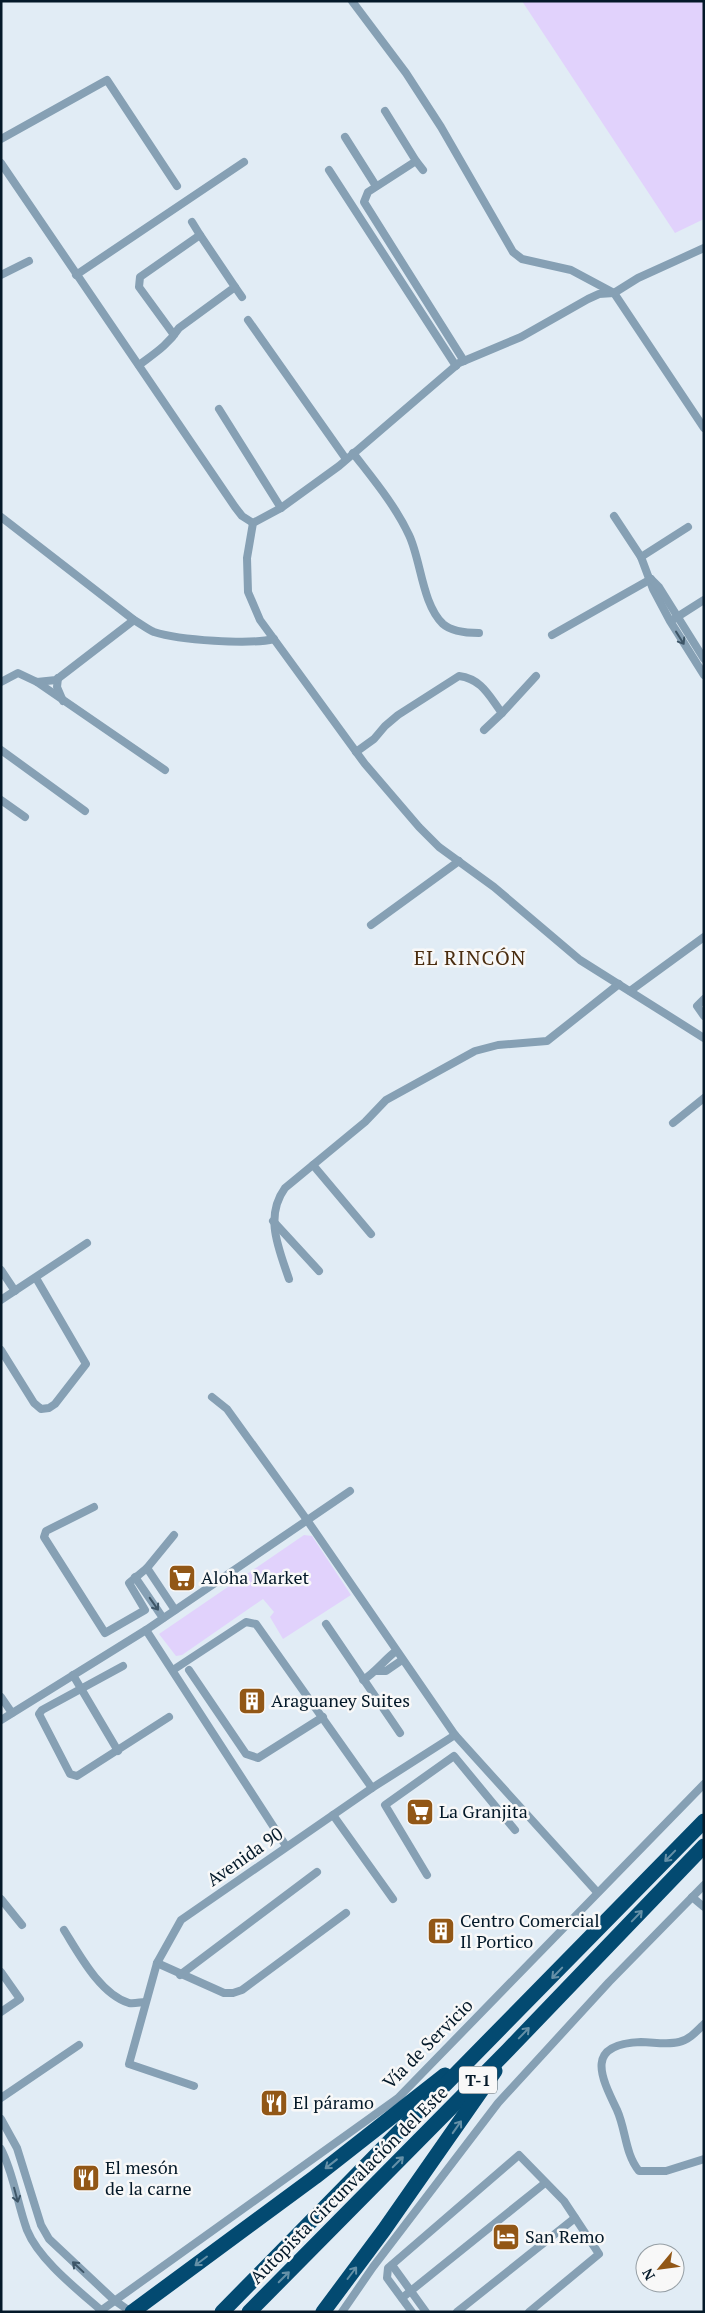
<svg xmlns="http://www.w3.org/2000/svg" width="705" height="2313" viewBox="0 0 705 2313" font-family="'PT Serif',serif">
<style>
.green{fill:#e1d2fc}
.lines{fill:none;stroke-linecap:round;stroke-linejoin:round}
.street{stroke:#86a0b4;stroke-width:8}
.highway{stroke:#034a71;stroke-width:15}
.oneway{stroke:#3e5668}
.oneway2{stroke:#6590a7}
.labels{text-anchor:middle;stroke-width:5;stroke-linejoin:round;paint-order:stroke}
.shield{fill:#f8f8f8;stroke:#4d5c67;stroke-width:1}
.shield-label{font-size:16px;font-weight:bold;fill:#041929}
.poi-label{font-size:18px;fill:#041929;stroke:#f8f8f8;text-anchor:start}
.street-label{font-size:18px;fill:#041929;stroke:#f8f8f8}
.quarter-label{font-size:20px;letter-spacing:1px;fill:#492c0f;stroke:#f8f8f8}
</style>
<rect width="100%" height="100%" fill="#e1ecf5"/>
<g class="green">
<polygon points="522,1 704,1 704,219 675,233"/>
<polygon points="304,1535 312,1536 351,1595 283,1639 270,1617 274,1612 263,1599 182,1655 176,1656 159,1634"/>
</g>
<g class="lines">
<g class="street">
<polyline points="352,1 406,73 441,127 513,252 522,259 571,270 614,293 704,428"/>
<polyline points="385,111 416,161 368,192 364,202 464,361"/>
<polyline points="345,137 376,186"/>
<polyline points="1,139 107,80 177,186"/>
<polyline points="416,161 423,170"/>
<polyline points="1,163 235,507 242,516 253,523"/>
<polyline points="329,170 456,366"/>
<polyline points="192,222 200,235"/>
<polyline points="704,248 638,278 614,293 599,294 588,299 521,337 459,363 339,466 281,508 253,523 247,558 248,592 260,620 365,764 419,827 439,847 494,887 580,960 704,1038"/>
<polyline points="1,275 29,261"/>
<polyline points="76,275 244,162"/>
<polyline points="235,287 242,297"/>
<polyline points="248,320 346,459"/>
<path d="M139 365C155 353 168 345 179 328L235 287 200 235 140 277 139 287 174 335"/>
<polyline points="219,409 281,508"/>
<path d="M353 453C373 479 395 505 409 535 421 560 422 604 443 624 452 632 467 633 479 633"/>
<polyline points="614,516 641,557 653,589 670,621 704,675"/>
<path d="M1 517 134 620C141 624 147 629 154 632 179 640 249 645 274 639"/>
<polyline points="641,557 688,527"/>
<polyline points="651,579 659,587 704,659"/>
<polyline points="674,619 704,600"/>
<polyline points="552,635 651,579"/>
<polyline points="58,678 57,687 63,701"/>
<polyline points="1,682 18,673 37,682 56,680 134,620"/>
<polyline points="37,682 165,770"/>
<polyline points="484,730 502,713"/>
<polyline points="1,750 85,811"/>
<path d="M356 752 374 739 385 726 398 715 459 676C482 679 489 696 502 713L536 676"/>
<polyline points="1,800 25,817"/>
<polyline points="371,925 459,861"/>
<polyline points="630,991 704,937"/>
<polyline points="704,999 697,1006 704,1016"/>
<polyline points="673,1123 704,1098"/>
<polyline points="313,1165 371,1234"/>
<polyline points="273,1221 319,1271"/>
<polyline points="1,1270 15,1291"/>
<path d="M289 1279C279 1249 264 1217 285 1188L365 1122 386 1100 475 1051 498 1045 547 1041 619 984"/>
<polyline points="1,1300 87,1243"/>
<polyline points="1,1350 34,1403 41,1409 49,1408 55,1404 86,1364 36,1278"/>
<polyline points="212,1397 227,1409 307,1520 455,1735 597,1892"/>
<polyline points="94,1507 46,1531 44,1537 105,1633 145,1610 129,1583 147,1568 174,1535"/>
<polyline points="147,1568 175,1610"/>
<polyline points="135,1577 163,1618"/>
<polyline points="326,1624 400,1733"/>
<polyline points="146,1630 286,1846"/>
<polyline points="123,1666 42,1710 39,1714 70,1774 77,1776 169,1717"/>
<polyline points="173,1670 246,1622 256,1624 372,1788"/>
<polyline points="189,1670 246,1754 258,1758 323,1717"/>
<polyline points="377,1671 386,1671 402,1660"/>
<polyline points="73,1675 118,1751"/>
<path d="M363 1680C376 1672 383 1661 396 1651"/>
<polyline points="1,1697 12,1713"/>
<polyline points="1,1720 146,1630 350,1491"/>
<polyline points="333,1815 393,1899"/>
<polyline points="427,1875 385,1805 454,1756 515,1830"/>
<polyline points="692,1897 704,1907"/>
<polyline points="1,1899 22,1925"/>
<path d="M64 1930C79 1954 100 1994 129 2003 134 2004 141 2002 145 2002"/>
<polyline points="157,1963 224,1993 233,1993 242,1990 346,1913"/>
<polyline points="1,1972 20,1999 1,2012"/>
<polyline points="180,1975 317,1872"/>
<path d="M704 2024C697 2031 689 2040 679 2042 667 2045 653 2042 641 2042 585 2044 600 2075 617 2110 626 2130 625 2154 639 2171H666L704 2159"/>
<polyline points="194,2086 129,2064 157,1963 181,1920 372,1788 455,1735"/>
<polyline points="1,2098 79,2045"/>
<polyline points="1,2119 17,2148 41,2225 49,2239 114,2300 131,2312"/>
<path d="M1 2149C14 2174 17 2203 27 2230 39 2260 78 2290 103 2312"/>
<polyline points="392,2265 426,2312"/>
<polyline points="402,2298 545,2183"/>
<polyline points="99,2312 398,2098 704,1784"/>
<polyline points="342,2312 373,2267 498,2103 609,1982 704,1885"/>
<polyline points="412,2312 387,2278 388,2268 519,2155 564,2201 599,2254 529,2312"/>
<polyline points="457,2312 575,2218"/>
</g>
<g class="highway">
<polyline points="132,2312 315,2177 445,2075"/>
<polyline points="222,2312 704,1821"/>
<polyline points="249,2312 508,2050 704,1846"/>
<polyline points="323,2312 384,2230 495,2071"/>
</g>
</g>
<defs><path id="oneway-shaft" d="M-6 0H5M1.5-3L5.5 0L1.5 3" fill="none" stroke-width="1.6" stroke-linecap="round" stroke-linejoin="round" transform="scale(1.25)"/></defs>
<g class="oneway">
<use href="#oneway-shaft" transform="translate(680 638) rotate(58)"/>
<use href="#oneway-shaft" transform="translate(154 1604) rotate(55)"/>
<use href="#oneway-shaft" transform="translate(16 2195) rotate(75)"/>
<use href="#oneway-shaft" transform="translate(78 2267) rotate(-137)"/>
</g>
<g class="oneway2">
<use href="#oneway-shaft" transform="translate(670 1856) rotate(134)"/>
<use href="#oneway-shaft" transform="translate(637 1916) rotate(-46)"/>
<use href="#oneway-shaft" transform="translate(557 1973) rotate(134)"/>
<use href="#oneway-shaft" transform="translate(524 2033) rotate(-46)"/>
<use href="#oneway-shaft" transform="translate(457 2127) rotate(-55)"/>
<use href="#oneway-shaft" transform="translate(398 2162) rotate(-45)"/>
<use href="#oneway-shaft" transform="translate(331 2164) rotate(142)"/>
<use href="#oneway-shaft" transform="translate(201 2261) rotate(143)"/>
<use href="#oneway-shaft" transform="translate(352 2273) rotate(-53)"/>
<use href="#oneway-shaft" transform="translate(284 2277) rotate(-45)"/>
</g>
<defs>
<g id="supermarket-square" transform="scale(1.4375)"><rect x="-9" y="-9" width="18" height="18" rx="4" fill="#925716" stroke="#f8f8f8"/><path d="M-6-5.5h2.5l.6 2H6L4.5 2H-2.5L-4.4-4H-6ZM-1.5 3.2a1.3 1.3 0 1 0 .1 0ZM3 3.2a1.3 1.3 0 1 0 .1 0Z" fill="#fff"/></g>
<g id="building-square" transform="scale(1.4375)"><rect x="-9" y="-9" width="18" height="18" rx="4" fill="#925716" stroke="#f8f8f8"/><path d="M-4-6H4V6H1V3H-1V6H-4ZM-2.5-4.3h1.7v1.8h-1.7ZM.8-4.3h1.7v1.8H.8ZM-2.5-1h1.7V.8h-1.7ZM.8-1h1.7V.8H.8Z" fill="#fff"/></g>
<g id="restaurant-square" transform="scale(1.4375)"><rect x="-9" y="-9" width="18" height="18" rx="4" fill="#925716" stroke="#f8f8f8"/><path d="M-5-6h1v4h1v-4h1v4h1v-4h1v5L-1.5 .5V6h-2V.5L-5-1ZM5-6V6H3V1.5H1.5Q1.5-4 5-6Z" fill="#fff"/></g>
<g id="hotel-square" transform="scale(1.4375)"><rect x="-9" y="-9" width="18" height="18" rx="4" fill="#925716" stroke="#f8f8f8"/><path d="M-6-4.5h1.5V1H6V5H4.5V3h-9V5H-6ZM-4 0a1.8 1.8 0 1 1 3.6 0ZM.5 0V-2.5h3Q6-2.5 6 0Z" fill="#fff"/></g>
</defs>
<g fill-rule="evenodd">
<use href="#supermarket-square" x="182" y="1578"/>
<use href="#building-square" x="252" y="1701"/>
<use href="#supermarket-square" x="420" y="1812"/>
<use href="#building-square" x="441" y="1931"/>
<use href="#restaurant-square" x="274" y="2103"/>
<use href="#restaurant-square" x="86" y="2178"/>
<use href="#hotel-square" x="506" y="2237"/>
</g>
<g class="labels">
<rect class="shield" x="459" y="2066.5" width="38" height="27" rx="4"/>
<g class="shield-label">
<text x="478" y="2086">T-1</text>
</g>
<g class="poi-label">
<text x="201" y="1584">Aloha Market</text>
<text x="271" y="1707">Araguaney Suites</text>
<text x="439" y="1818">La Granjita</text>
<text x="460" y="1927">Centro Comercial<tspan x="460" dy="21">Il Portico</tspan></text>
<text x="293" y="2109">El páramo</text>
<text x="105" y="2174">El mesón<tspan x="105" dy="21">de la carne</tspan></text>
<text x="525" y="2243">San Remo</text>
</g>
<g class="street-label">
<text transform="translate(245 1857) rotate(-35)" y="6">Avenida 90</text>
<text transform="translate(428 2044) rotate(-45)" y="6">Vía de Servicio</text>
<text transform="translate(349 2185) rotate(-45)" y="6">Autopista Circunvalación del Este</text>
</g>
<g class="quarter-label">
<text x="470" y="965">EL RINCÓN</text>
</g>
</g>
<rect width="705" height="2313" fill="none" stroke="#041929" stroke-width="5"/>
<g transform="translate(660 2268) rotate(241)"><circle r="24" fill="#f8f8f8" stroke="#969fa5"/>
<path d="M0-4L9 19L0 12L-9 19Z" fill="#925716"/>
<text y="-8" font-size="14" font-weight="bold" text-anchor="middle" fill="#041929">N</text>
</g>
</svg>
